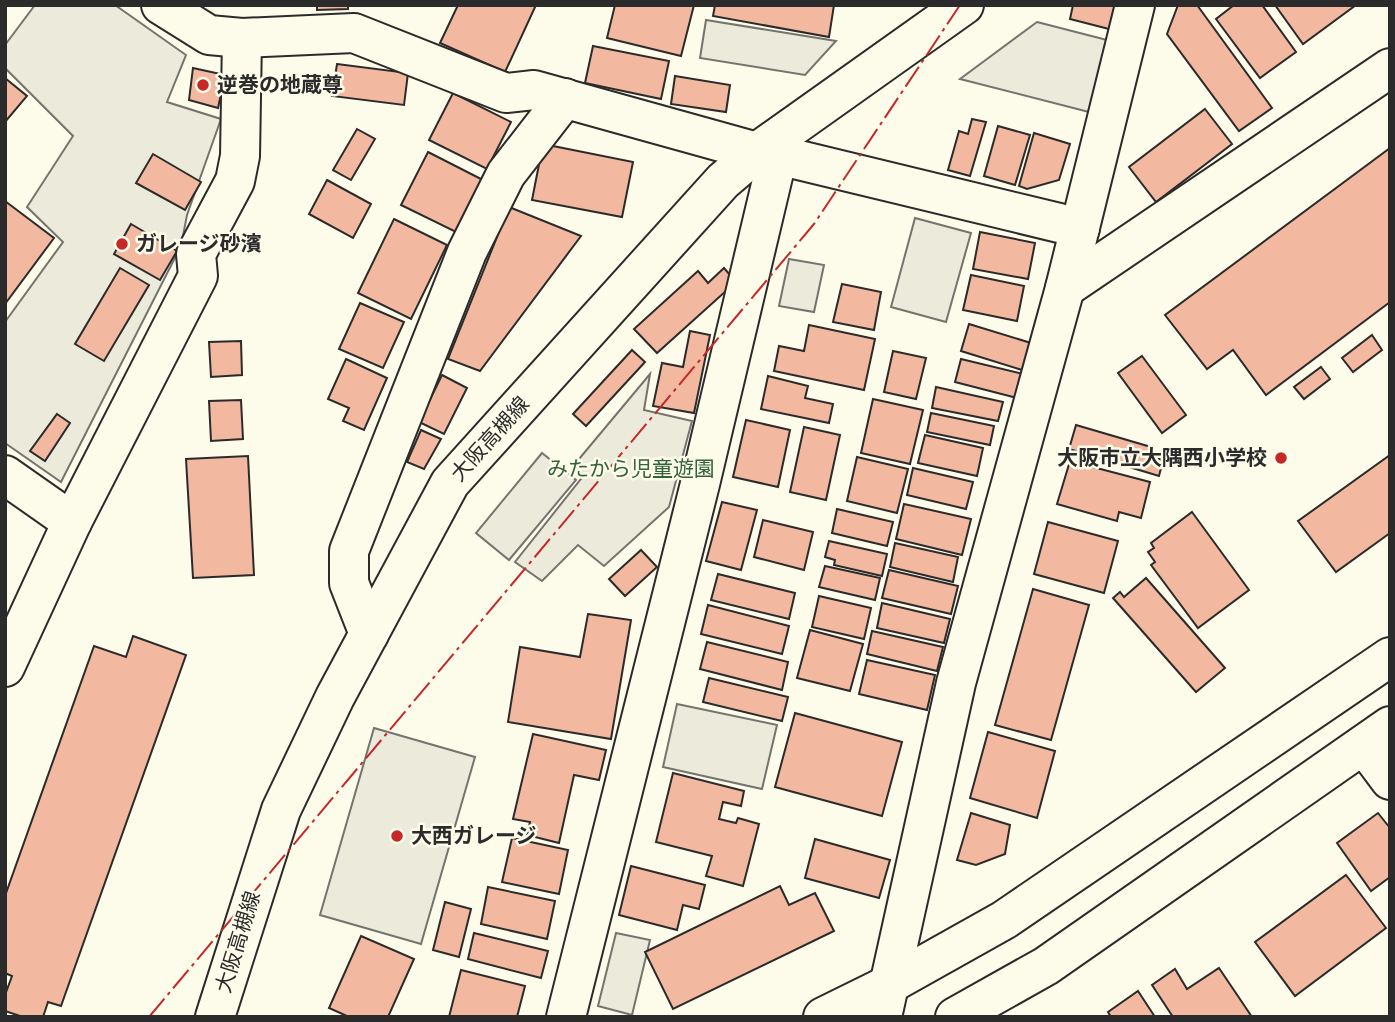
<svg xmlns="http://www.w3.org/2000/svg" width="1395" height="1022" viewBox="0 0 1395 1022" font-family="Montserrat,'Noto Sans JP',sans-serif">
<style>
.green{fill:#ecebdb;stroke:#74746e;stroke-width:2}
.parking{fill:#eceadb;stroke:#74746e;stroke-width:2}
.building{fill:#f2b8a0;stroke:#2b2b2b;stroke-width:2}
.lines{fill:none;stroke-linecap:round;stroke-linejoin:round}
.minor-casing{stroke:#2b2b2b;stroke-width:42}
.major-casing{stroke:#2b2b2b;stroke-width:42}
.minor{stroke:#fdfbea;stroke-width:38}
.major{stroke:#fdfbea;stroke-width:38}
.power{stroke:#c62828;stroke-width:2;stroke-dasharray:24 5 3.5 5;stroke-linecap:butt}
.poi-dot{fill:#c62828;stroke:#fdfbea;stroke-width:2.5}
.labels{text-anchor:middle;stroke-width:5;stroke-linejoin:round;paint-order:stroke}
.poi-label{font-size:21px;font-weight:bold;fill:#2b2b2b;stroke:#fdfbea;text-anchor:start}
.street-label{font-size:21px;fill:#2b2b2b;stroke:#fdfbea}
.park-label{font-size:21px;fill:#34623c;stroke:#fdfbea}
</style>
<rect width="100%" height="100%" fill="#fdfbea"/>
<polygon class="green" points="650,374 644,410 692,421 669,507 604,566 578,545 542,581 515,562 584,475 574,465"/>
<g class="parking">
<polygon points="35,5 115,5 186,55 167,102 221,119 187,215 181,246 61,482 5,443 5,322 63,242 27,207 73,136 5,68 5,45"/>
<polygon points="706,20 836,41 805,75 700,58"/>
<polygon points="1037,22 1107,40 1089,112 960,79"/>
<polygon points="915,218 971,233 946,322 891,307"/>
<polygon points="789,259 824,265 814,312 779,306"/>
<polygon points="542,453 576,480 509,560 476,533"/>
<polygon points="677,704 777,725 762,789 663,767"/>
<polygon points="374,728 475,757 421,944 320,915"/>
<polygon points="616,933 650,940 632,1015 598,1006"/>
</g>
<g class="building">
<polygon points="317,5 348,5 348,9 317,10"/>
<polygon points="458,5 536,5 505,72 440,43"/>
<polygon points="615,5 694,5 681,56 607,38"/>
<polygon points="715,5 834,5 829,37 713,16"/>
<polygon points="1073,5 1115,5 1109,29 1070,19"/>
<polygon points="1178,5 1197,5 1272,108 1239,131 1167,34"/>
<polygon points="1234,5 1262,5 1296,52 1260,78 1216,19"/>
<polygon points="1275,5 1356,5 1303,44"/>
<polygon points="593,46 669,61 661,99 585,83"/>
<polygon points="337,64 408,73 404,105 332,96"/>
<polygon points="193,68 225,75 218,108 189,100"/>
<polygon points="675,76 730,85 726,112 671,104"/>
<polygon points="5,78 27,96 5,122"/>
<polygon points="453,93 511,122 487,169 429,140"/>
<polygon points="1205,109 1232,144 1156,202 1129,167"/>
<polygon points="972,119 986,122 970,176 948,170 959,131 968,134"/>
<polygon points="998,126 1030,135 1015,185 984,176"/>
<polygon points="357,129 375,139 351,180 333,170"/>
<polygon points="1034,133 1070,144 1059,180 1027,189 1019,186"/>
<polygon points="543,144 633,162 622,217 532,200"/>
<polygon points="1390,148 1390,302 1266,395 1233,350 1207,369 1165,315"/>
<polygon points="428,152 483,180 456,232 401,205"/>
<polygon points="153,154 201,182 185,210 136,183"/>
<polygon points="327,180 371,204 353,238 309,214"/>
<polygon points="5,201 54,238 5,304"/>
<polygon points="509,207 581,236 480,371 448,359"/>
<polygon points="394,219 447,245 411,319 358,293"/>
<polygon points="131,224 177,251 160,280 114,254"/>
<polygon points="980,232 1035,243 1028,279 973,269"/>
<polygon points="120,268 149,285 104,361 75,344"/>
<polygon points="724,268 736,282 657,353 634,329 698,271 708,283"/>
<polygon points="971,275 1024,286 1017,321 963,310"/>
<polygon points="842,284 881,292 874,330 833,322"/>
<polygon points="360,303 404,322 383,368 339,349"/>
<polygon points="969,324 1031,343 1022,370 961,351"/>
<polygon points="809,325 875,339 864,390 774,371 779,346 804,351"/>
<polygon points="690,331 710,335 694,413 653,406 662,363 683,367"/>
<polygon points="1372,335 1382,350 1353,372 1342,358"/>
<polygon points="241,341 242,375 211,377 209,342"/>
<polygon points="632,350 645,362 586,426 573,414"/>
<polygon points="893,351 926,358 916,399 884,392"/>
<polygon points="1142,356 1186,415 1162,433 1118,373"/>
<polygon points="346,359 387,378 364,430 343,421 349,408 328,399"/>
<polygon points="961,359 1023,374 1017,398 955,382"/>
<polygon points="1321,367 1330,379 1304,399 1294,387"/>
<polygon points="442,375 467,388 444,434 419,422"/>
<polygon points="768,376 808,386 805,398 833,404 829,423 761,409"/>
<polygon points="936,387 1003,402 998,421 932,408"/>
<polygon points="873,399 923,410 910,464 861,453"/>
<polygon points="241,400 243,439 211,441 209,401"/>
<polygon points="931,413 994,426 990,445 927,432"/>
<polygon points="57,414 70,423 45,461 30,451"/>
<polygon points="746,420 790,430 778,487 733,477"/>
<polygon points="1076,425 1151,447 1148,456 1163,460 1159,476 1069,449"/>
<polygon points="804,427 840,435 826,500 790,492"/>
<polygon points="421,430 441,439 424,469 407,462"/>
<polygon points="925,435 983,448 977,476 918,463"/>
<polygon points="1390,455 1390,533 1336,572 1298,521"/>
<polygon points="248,456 254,575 193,578 186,459"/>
<polygon points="857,457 908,469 897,513 847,501"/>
<polygon points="1070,461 1150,482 1141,518 1119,512 1117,521 1057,504"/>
<polygon points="913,468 973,482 966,509 907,495"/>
<polygon points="722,502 757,510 741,570 706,561"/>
<polygon points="904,504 971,519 962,555 896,539"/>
<polygon points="837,509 893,522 887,546 832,533"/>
<polygon points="1192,512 1249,590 1198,628 1151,565 1155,562 1148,552 1154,548 1151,543"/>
<polygon points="763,520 813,532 804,570 754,557"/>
<polygon points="1048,522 1118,541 1104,593 1034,574"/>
<polygon points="829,541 887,554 882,576 834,565 835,560 825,557"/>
<polygon points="895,543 958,557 953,582 890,567"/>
<polygon points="641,550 657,567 625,596 609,579"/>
<polygon points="825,566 880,578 875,600 819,587"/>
<polygon points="889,570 958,586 951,614 882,598"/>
<polygon points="718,574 795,593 789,619 711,600"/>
<polygon points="1146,578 1225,668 1196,692 1113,598 1120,592 1124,597"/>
<polygon points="1033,589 1089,605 1051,740 995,725"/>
<polygon points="819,596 871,608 864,639 812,627"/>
<polygon points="882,603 950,619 944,643 877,628"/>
<polygon points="708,605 789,626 782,654 701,634"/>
<polygon points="588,614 631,620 611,739 508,722 520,647 580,657"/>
<polygon points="810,630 863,644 850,691 797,678"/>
<polygon points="872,631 943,647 937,671 867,654"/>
<polygon points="133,636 186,655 61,1006 48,1002 43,1017 23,1017 5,1011 5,995 12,976 5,973 5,896 94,646 126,657"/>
<polygon points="707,642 788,662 782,690 700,669"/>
<polygon points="867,660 935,675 927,710 859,694"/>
<polygon points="709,678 788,697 782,721 703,702"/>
<polygon points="795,713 902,742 882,816 775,787"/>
<polygon points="988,732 1055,751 1037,818 970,798"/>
<polygon points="533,734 606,750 599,780 574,775 559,843 527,835 530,822 513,819"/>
<polygon points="673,773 744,791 741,806 723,802 719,819 736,823 738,818 759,824 743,886 706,876 712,856 656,842"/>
<polygon points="971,813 1010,825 1005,854 976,865 957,860"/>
<polygon points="1378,813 1390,828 1390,877 1371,891 1337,843"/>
<polygon points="512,838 568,850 559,894 502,882"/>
<polygon points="815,839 890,860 879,898 805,878"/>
<polygon points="631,866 705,885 699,909 683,905 677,930 619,915"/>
<polygon points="1346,875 1386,928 1295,996 1255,942"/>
<polygon points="780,886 789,905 815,893 834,931 673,1009 645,952"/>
<polygon points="488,887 555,901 547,939 481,924"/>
<polygon points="445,902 471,909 459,957 433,950"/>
<polygon points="474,933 548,951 541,978 468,959"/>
<polygon points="361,936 414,959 388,1017 349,1017 329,1008"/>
<polygon points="1219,968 1252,1017 1173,1017 1152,985 1175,969 1187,989"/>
<polygon points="461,970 525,986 517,1017 449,1017"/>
<polygon points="1138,991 1155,1017 1111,1017 1108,1012"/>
</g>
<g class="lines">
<g class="minor-casing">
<g id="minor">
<polyline points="161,5 209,35 242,38 354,33 506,93 534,90 757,152"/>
<polyline points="778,155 1080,228"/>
<polyline points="1065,288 1390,68"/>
<polyline points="5,475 72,522"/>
<polyline points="369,634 349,583 349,551 467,252 506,174 565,98"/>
<polyline points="5,667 72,522 198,276 196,254 235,181 240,156 242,38"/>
<polyline points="1364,745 1390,780"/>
<polyline points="566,1017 700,484 783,134"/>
<polyline points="823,1017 888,985 1004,920 1390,657"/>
<polyline points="882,1017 956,683 1065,288 1135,5"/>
<polyline points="955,1017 1046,966 1390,726"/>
</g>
</g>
<g class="major-casing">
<polyline id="major" points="215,1017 281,810 335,697 450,483 723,181 757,152 964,5"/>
</g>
<use href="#minor" class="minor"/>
<use href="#major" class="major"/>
<polyline class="power" points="149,1017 814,224 960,5"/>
</g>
<g class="poi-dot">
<circle cx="203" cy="85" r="7"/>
<circle cx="122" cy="244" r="7"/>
<circle cx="1281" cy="458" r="7"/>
<circle cx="397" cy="836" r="7"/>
</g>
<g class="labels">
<g class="poi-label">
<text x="217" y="92">逆巻の地蔵尊</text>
<text x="136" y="251">ガレージ砂濱</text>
<text x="1267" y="465" text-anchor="end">大阪市立大隅西小学校</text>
<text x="411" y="843">大西ガレージ</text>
</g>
<g class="street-label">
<text transform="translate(490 439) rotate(-48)" y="7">大阪高槻線</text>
<text transform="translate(238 942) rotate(-73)" y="7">大阪高槻線</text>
</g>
<g class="park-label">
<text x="631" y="476">みたから児童遊園</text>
</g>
</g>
<rect width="1395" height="1022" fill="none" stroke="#2b2b2b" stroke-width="14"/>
</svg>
